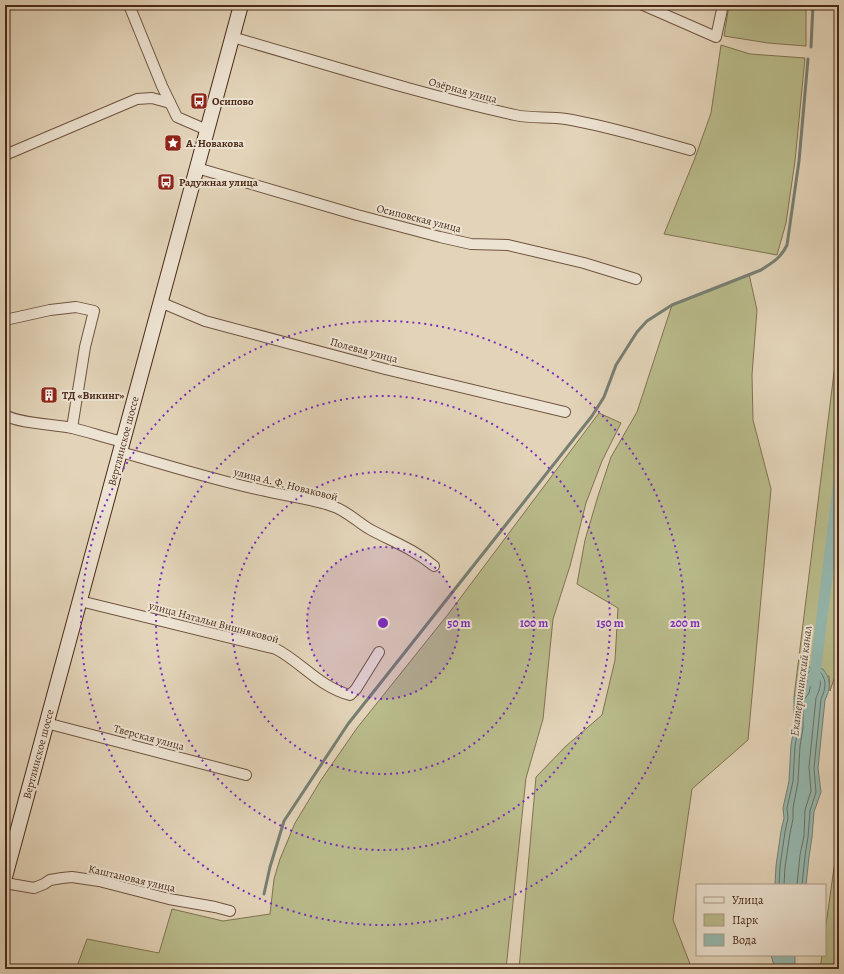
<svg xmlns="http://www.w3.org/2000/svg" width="844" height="974" viewBox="0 0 844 974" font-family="Alegreya,serif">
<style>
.green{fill:#b9bb8b;stroke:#827251}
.water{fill:#95b8af;stroke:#777f72}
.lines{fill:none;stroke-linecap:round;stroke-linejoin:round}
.shore{stroke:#707063;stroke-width:1}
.stream{stroke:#777f72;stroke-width:3}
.canal{stroke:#95b8af;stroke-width:11}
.street-casing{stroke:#705440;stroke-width:12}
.secondary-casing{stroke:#4a2917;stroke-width:16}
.street{stroke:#ede3d2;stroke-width:10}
.secondary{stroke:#ede3d2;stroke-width:14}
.ring{fill:none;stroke:#7b2cbf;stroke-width:2;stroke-dasharray:2 4}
.labels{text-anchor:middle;stroke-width:4;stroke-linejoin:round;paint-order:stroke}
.street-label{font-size:11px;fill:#4a2917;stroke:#ede3d2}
.poi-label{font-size:11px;font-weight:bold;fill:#4a2917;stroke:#ede3d2;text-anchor:start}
.water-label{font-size:12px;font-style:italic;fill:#594635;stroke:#ede3d2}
.centre{fill:#7b2cbf;stroke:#ede3d2;stroke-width:2}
.ring-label{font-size:12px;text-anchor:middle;font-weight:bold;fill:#7b2cbf;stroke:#ede3d2;stroke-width:4;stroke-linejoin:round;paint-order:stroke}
</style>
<rect width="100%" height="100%" fill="#e3d4b9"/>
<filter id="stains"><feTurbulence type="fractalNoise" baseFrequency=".005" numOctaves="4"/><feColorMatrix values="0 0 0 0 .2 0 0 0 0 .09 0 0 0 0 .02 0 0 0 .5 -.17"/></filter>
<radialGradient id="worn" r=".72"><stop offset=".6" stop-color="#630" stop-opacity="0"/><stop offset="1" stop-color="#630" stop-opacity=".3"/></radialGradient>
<g class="green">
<polygon points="729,5 806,5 806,46 768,43 724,36"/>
<polygon points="721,45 750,54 805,58 795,161 786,223 777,255 664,234 695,158 711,113"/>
<polygon points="749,274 757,310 752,375 753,420 771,489 748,740 692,789 673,920 692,969 519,969 536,777 566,746 602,715 615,660 618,608 577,584 585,540 598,496 611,457 637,412 672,305"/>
<polygon points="839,332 839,629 837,670 830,691 829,676 803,681 801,690 794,697"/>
<polygon points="599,413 621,423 602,461 586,503 570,566 553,619 543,719 526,778 506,969 76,969 87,939 159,953 172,909 223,921 270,914 274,879 280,859 295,823 321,780 357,728 449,613"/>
<polygon points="839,832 839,969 820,969 822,955 825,955 825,932"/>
</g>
<g class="water">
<path d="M808 667 823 669C831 679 831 688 825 700L818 768 821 792 814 812 812 837 809 857 806 885H775L776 866 781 831 784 818 783 808 789 781 791 745 794 728V697C801 689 803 684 802 673Z"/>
<polygon points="771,955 795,955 795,969 775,969"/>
</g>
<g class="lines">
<g class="shore">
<path d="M779 885 780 866 785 832 788 818 787 808 793 781 795 746 798 728V699L805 690 807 681 806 675 810 671 820 672C828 681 825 690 821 699L814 768 816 792 810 811 808 837 805 856 802 885"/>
<path d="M784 885 785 867 790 833 793 819V808L798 782 800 746 803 728V701L809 693 812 678 814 677C825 678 819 691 816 698L809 767 811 791 805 810 804 836 800 855 797 885"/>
</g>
<g class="stream">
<polyline points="811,47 813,5"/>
<path d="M264 894 270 867 284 821 348 724 592 416 604 397 616 365 637 332 647 321 672 305 761 270C772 263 781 258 787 245L799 161 808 59"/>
</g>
<polyline class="canal" points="814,682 839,480"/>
<g class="street-casing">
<g id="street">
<polyline points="129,5 162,86 177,117 207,130"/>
<polyline points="643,5 716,37 723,5"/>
<polyline points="5,7 9,5"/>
<path d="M232 37C326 64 420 94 515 115 532 119 550 116 566 119 608 126 649 139 690 150"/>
<polyline points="5,155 137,99 152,98 170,103"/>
<polyline points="197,168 357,215 440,237 471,244 508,245 584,263 636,279"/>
<polyline points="160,302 205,321 385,369 565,412"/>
<polyline points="5,320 50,310 76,307 94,311 85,347 72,428"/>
<path d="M5 415C20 424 54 424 72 428 89 432 106 438 123 442"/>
<path d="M121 452C167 465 214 480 261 490 285 496 309 498 332 506 348 511 359 524 373 531 394 542 415 550 434 566"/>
<path d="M80 601 276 649C301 662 321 688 350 695L356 689 379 652"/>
<polyline points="46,723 246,775"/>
<polyline points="5,883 34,888 44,884 50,880 62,878 72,877 99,881 169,899 215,907 230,911"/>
</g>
</g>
<g class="secondary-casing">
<polyline id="secondary" points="5,877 241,5"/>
</g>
<use href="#street" class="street"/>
<use href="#secondary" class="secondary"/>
</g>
<circle cx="383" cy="623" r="76" fill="#7b2cbf" fill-opacity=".12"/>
<g class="ring">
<circle cx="383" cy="623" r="76"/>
<circle cx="383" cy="623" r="151"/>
<circle cx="383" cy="623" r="227"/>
<circle cx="383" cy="623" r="302"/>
</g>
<defs>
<g id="bus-square" transform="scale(0.9)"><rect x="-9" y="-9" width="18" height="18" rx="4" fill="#8f2418" stroke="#ede3d2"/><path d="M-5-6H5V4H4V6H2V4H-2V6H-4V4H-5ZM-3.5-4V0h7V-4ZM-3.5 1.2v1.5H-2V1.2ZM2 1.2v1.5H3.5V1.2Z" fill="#fff"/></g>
<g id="sight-square" transform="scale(0.9)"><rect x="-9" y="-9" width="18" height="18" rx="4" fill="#8f2418" stroke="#ede3d2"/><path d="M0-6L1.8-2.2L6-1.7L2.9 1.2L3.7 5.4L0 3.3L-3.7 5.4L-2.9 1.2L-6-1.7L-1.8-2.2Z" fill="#fff"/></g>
<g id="building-square" transform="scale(0.9)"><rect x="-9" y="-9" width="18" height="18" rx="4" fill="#8f2418" stroke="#ede3d2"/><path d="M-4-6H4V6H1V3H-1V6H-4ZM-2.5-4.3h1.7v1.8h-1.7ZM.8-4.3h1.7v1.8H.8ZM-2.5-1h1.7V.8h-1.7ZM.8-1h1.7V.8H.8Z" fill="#fff"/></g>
</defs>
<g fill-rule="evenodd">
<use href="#bus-square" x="199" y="101"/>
<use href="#sight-square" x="173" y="143"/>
<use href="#bus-square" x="166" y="182"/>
<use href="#building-square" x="49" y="395"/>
</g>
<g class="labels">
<g class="street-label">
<text transform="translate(463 90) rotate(15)" y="4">Озёрная улица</text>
<text transform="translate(419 218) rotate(14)" y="4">Осиповская улица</text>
<text transform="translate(364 350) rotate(15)" y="4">Полевая улица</text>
<text transform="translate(123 441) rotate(-75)" y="4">Вертлинское шоссе</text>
<text transform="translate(286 484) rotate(14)" y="4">улица А. Ф. Новаковой</text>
<text transform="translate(214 622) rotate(15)" y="4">улица Натальи Вишняковой</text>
<text transform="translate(149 737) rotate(15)" y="4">Тверская улица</text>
<text transform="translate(38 754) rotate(-75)" y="4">Вертлинское шоссе</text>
<text transform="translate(132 878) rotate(13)" y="4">Каштановая улица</text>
</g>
<g class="poi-label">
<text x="212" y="105">Осипово</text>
<text x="186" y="147">А. Новакова</text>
<text x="179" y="186">Радужная улица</text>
<text x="62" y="399">ТД «Викинг»</text>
</g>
<g class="water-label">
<text transform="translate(801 681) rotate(-83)" y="4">Екатерининский канал</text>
</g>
</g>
<circle cx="383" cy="623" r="6" class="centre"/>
<g class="ring-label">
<text x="459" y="627">50 m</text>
<text x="534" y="627">100 m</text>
<text x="610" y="627">150 m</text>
<text x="685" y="627">200 m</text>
</g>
<rect width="844" height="974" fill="none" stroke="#e3d4b9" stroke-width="20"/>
<rect x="6" y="6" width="832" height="962" fill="none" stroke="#4a2917" stroke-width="2"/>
<rect x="10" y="10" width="824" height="954" fill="none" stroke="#4a2917"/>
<rect x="696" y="884" width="130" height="72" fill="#ede3d2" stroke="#ac9987"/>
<rect x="704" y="897" width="20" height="6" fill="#ede3d2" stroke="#ac9987"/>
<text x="732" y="904" font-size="12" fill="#4a2917">Улица</text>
<rect x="704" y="914" width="20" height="12" fill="#b9bb8b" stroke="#ac9987"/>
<text x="732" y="924" font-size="12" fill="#4a2917">Парк</text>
<rect x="704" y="934" width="20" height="12" fill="#95b8af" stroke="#ac9987"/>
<text x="732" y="944" font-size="12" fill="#4a2917">Вода</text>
<rect width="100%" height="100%" filter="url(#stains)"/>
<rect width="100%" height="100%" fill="url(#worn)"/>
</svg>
